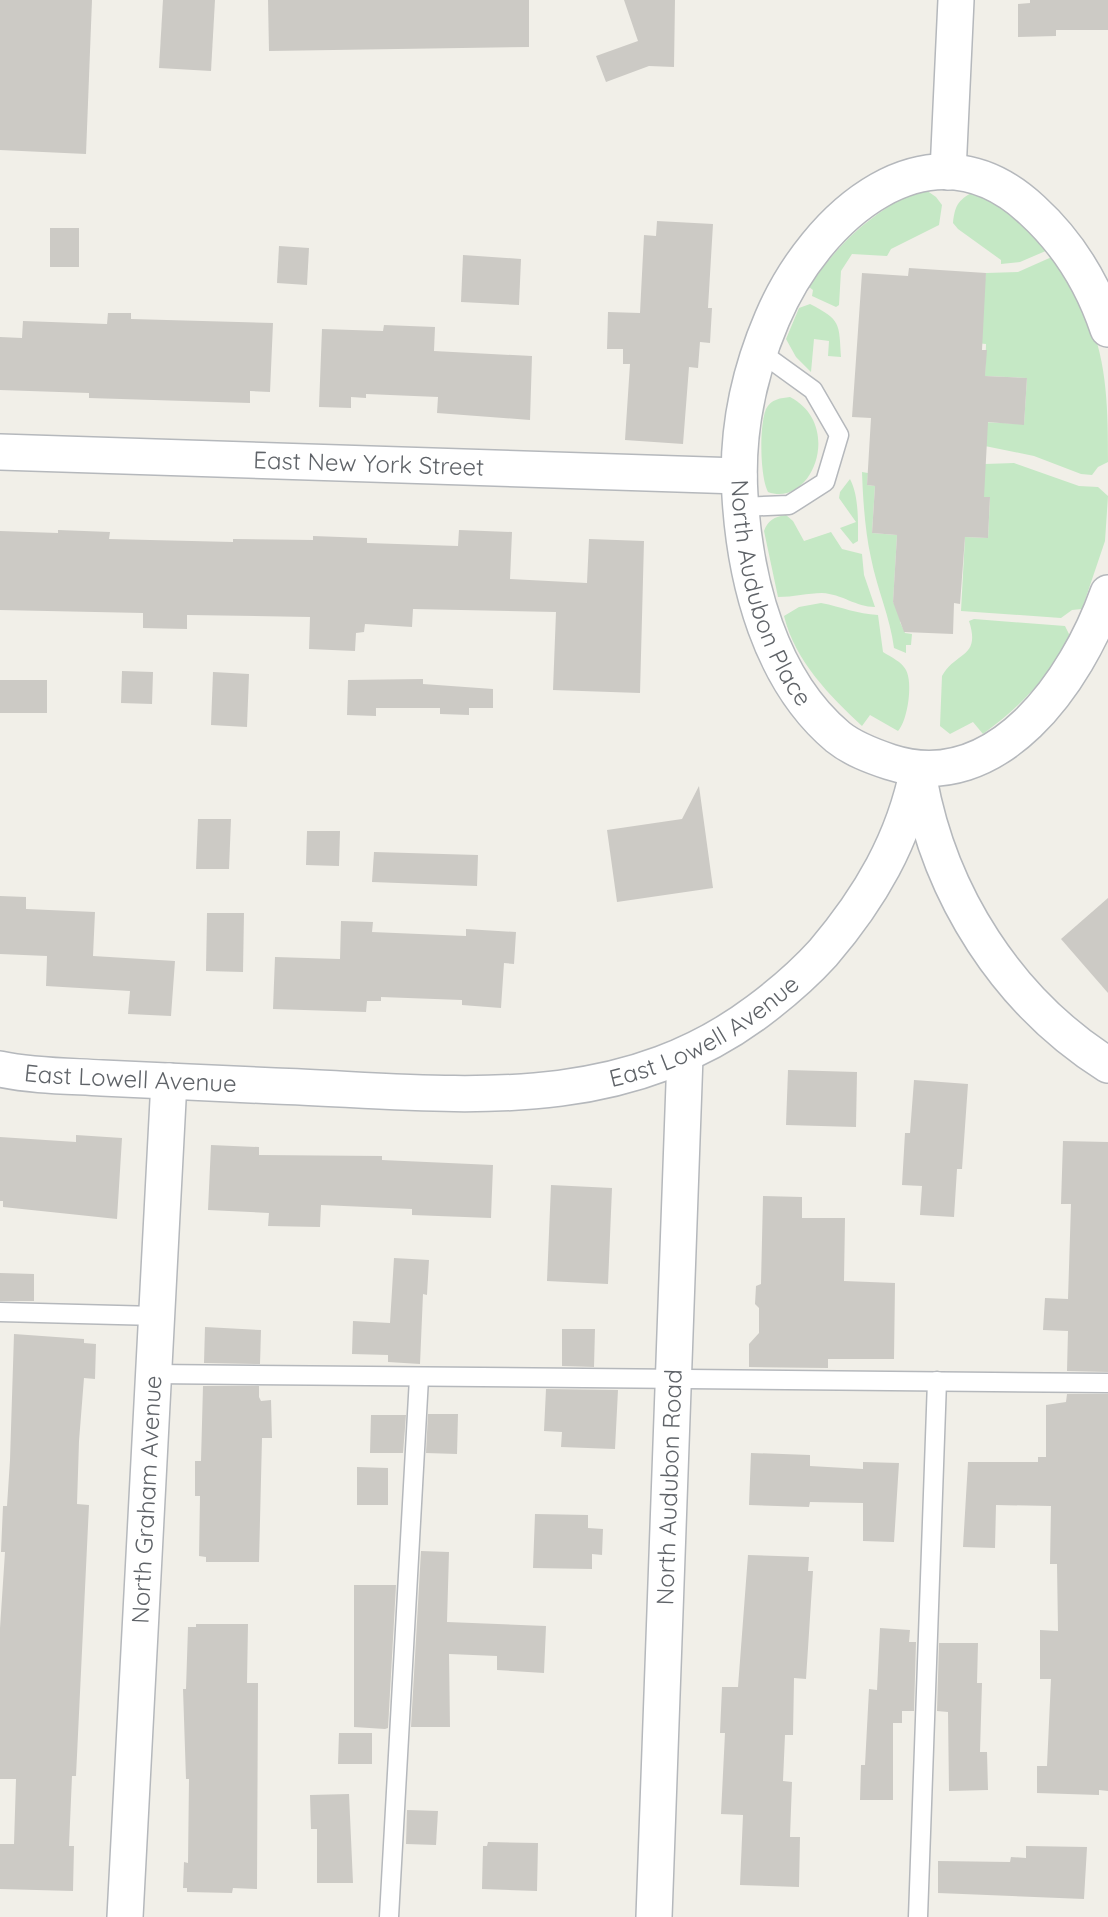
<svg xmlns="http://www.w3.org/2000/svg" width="1108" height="1917" viewBox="0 0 1108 1917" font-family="Quicksand,sans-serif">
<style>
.green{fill:#c5e8c5}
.building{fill:#cccac5}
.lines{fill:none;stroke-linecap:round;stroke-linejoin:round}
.lane-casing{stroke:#b5b8bc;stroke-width:21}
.street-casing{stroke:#b5b8bc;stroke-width:38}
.lane{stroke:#fff;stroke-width:18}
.street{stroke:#fff;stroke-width:35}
.labels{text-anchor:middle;stroke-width:6;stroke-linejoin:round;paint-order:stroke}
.street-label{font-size:24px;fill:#5f6368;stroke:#fff}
</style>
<rect width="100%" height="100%" fill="#f1efe8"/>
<g class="green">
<path d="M923 188 936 197 942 205 939 225 891 249 887 256 852 254 841 271 839 305 836 307 812 296 813 290 809 287C839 242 873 211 923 188Z"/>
<path d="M977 190 1010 211 1048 250 1020 262 1001 264V260L958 229 953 223C955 204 959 199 977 190Z"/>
<path d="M1054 256C1065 277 1079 297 1088 318 1108 362 1108 415 1108 462L1098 467 1092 475 1081 474 1034 456 980 445 982 422 1024 424 1027 378 985 376 986 344 975 343 986 273 1018 272Z"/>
<path d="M810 304C841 320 839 323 841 357L828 356 829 341 814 339 811 372 796 357 786 339 799 308Z"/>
<path d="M790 397C844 425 812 508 768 492 760 477 759 426 766 409 771 399 781 398 790 397Z"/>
<polygon points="1014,463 1079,486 1098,487 1108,496 1105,541 1082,609 1072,610 1061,618 961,611 965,537 988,538 990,498 977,496 985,464"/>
<path d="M862 472 868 473 867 485 875 486 872 533 897 535 893 603 902 604 900 622 905 633 912 634 911 645H906V653L894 648C890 617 877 589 871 558 865 531 863 500 862 472Z"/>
<path d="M850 479C859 496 858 521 858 541L853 544 840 528 856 522 839 498 840 492Z"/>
<path d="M786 515 793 521 804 541 831 532 842 549 862 554 864 575 875 607C856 607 842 594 822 593 808 593 793 597 778 597L764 531C768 520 774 517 786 515Z"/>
<path d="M821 603C842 607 857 614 878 615L883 652C891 657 902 662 906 670 913 683 908 720 898 731L870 715 862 726C830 696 795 661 784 616L799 607Z"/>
<path d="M974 619 1065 626 1070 636C1048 678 1021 706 983 734L973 722 950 734 940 726 942 676C956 651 981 658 969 621Z"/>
</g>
<g class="building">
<polygon points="0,0 92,0 86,154 0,150"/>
<polygon points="163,0 215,0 211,71 159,68"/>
<polygon points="268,0 529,0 529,47 269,51"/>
<polygon points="624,0 675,0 674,67 649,66 606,82 596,56 638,41"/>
<polygon points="1030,0 1108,0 1108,30 1056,30 1056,36 1018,37 1018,4 1030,3"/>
<polygon points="657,221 713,224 708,308 712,308 710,343 700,342 698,368 689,367 683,444 625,440 630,364 623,364 623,349 607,349 608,312 640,313 644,235 656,236"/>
<rect x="50" y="228" width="29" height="39"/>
<polygon points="279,246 309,248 307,285 277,283"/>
<polygon points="463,255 521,259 519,305 461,302"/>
<polygon points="909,268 986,273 982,350 987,350 985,376 1027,378 1024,425 988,422 984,497 990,497 988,538 965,537 960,604 954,603 953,634 904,632 893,602 897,535 872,533 875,486 867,485 871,418 852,417 862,273 908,276"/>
<polygon points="108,313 131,313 131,319 273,323 270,392 250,391 250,403 89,398 89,393 0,390 0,337 22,338 23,321 107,324"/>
<polygon points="384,325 435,327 434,351 532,356 530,420 437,413 438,397 366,394 366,398 351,397 351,408 319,407 322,329 383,331"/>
<polygon points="58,530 110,532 109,539 233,542 233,539 313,540 313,536 367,538 367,543 458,546 459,530 512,532 510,579 587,583 589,539 644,541 640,693 553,690 556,612 413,609 412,627 365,624 364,632 356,633 355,651 309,649 310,617 187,615 187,629 143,628 143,613 0,610 0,531 58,533"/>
<polygon points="122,671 153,672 152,704 121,703"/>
<polygon points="213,672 249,674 247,727 211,725"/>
<polygon points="423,679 423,684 493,689 493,708 469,708 469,715 440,714 440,708 376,708 376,716 347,715 348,680"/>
<rect x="0" y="680" width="47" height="33"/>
<polygon points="699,786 713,888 617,902 607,830 682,819"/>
<polygon points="198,819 231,819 229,869 196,869"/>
<polygon points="307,831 340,831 339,866 306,865"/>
<polygon points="374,852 478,855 477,886 372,882"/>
<polygon points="0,896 26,897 26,909 95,912 93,956 175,961 171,1016 128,1014 130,991 46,986 47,956 0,954"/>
<polygon points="1108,898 1108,993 1061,939"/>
<polygon points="207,913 244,913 243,972 206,971"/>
<polygon points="341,921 373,922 372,932 466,936 466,929 516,932 514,964 504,963 501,1008 462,1005 462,1000 381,997 381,1001 367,1001 366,1012 273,1009 275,957 340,959"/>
<polygon points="788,1070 857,1072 856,1127 786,1125"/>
<polygon points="914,1080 968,1084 962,1169 957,1169 954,1217 920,1215 922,1186 902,1185 905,1133 910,1133"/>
<polygon points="76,1135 122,1138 117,1219 3,1207 3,1201 0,1201 0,1137 76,1142"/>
<polygon points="1063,1141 1108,1142 1108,1372 1067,1371 1068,1331 1043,1330 1045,1298 1068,1299 1071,1204 1061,1204"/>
<polygon points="211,1145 259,1147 259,1155 382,1156 382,1160 493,1165 491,1218 412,1215 412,1209 321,1205 320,1227 268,1226 269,1213 208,1210"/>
<polygon points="551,1185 612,1188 608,1284 547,1281"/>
<polygon points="763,1196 802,1197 802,1218 845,1218 844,1281 895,1283 894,1359 828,1359 828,1368 749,1367 749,1344 759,1333 759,1308 755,1304 756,1286 761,1284"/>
<polygon points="394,1258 429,1260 427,1295 423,1294 420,1364 388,1362 388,1355 352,1354 353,1321 390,1323"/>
<polygon points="0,1273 34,1274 34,1301 0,1301"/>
<polygon points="205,1327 261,1330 260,1364 204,1363"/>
<polygon points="562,1329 595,1329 594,1367 562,1366"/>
<polygon points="14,1334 84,1339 84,1343 96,1344 95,1379 84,1378 79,1441 77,1504 89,1505 76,1776 72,1776 69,1846 74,1846 73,1891 0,1889 0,1844 14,1844 16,1779 0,1779 0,1628 5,1552 1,1552 3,1506 7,1506 10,1460"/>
<polygon points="203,1386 259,1386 259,1397 261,1401 271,1400 272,1438 262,1438 259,1562 206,1562 206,1557 199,1556 200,1496 195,1496 195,1461 201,1461"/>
<polygon points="546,1389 618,1390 615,1449 561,1447 562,1432 544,1431"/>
<polygon points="1067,1394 1108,1394 1108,1791 1099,1790 1099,1795 1037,1793 1037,1766 1047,1766 1051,1679 1040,1679 1040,1630 1058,1631 1057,1564 1050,1564 1051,1506 996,1505 995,1548 963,1547 968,1462 1038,1462 1038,1457 1046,1457 1046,1405 1066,1402"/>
<polygon points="428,1414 458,1414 457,1454 426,1453"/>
<polygon points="371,1415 406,1415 403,1453 370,1453"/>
<polygon points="751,1453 810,1455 810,1466 863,1469 863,1462 899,1463 894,1542 863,1541 863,1503 810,1502 809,1507 749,1505"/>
<polygon points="357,1467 388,1468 388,1505 357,1505"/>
<polygon points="535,1514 588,1515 588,1528 603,1529 602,1555 592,1554 592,1569 533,1568"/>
<polygon points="421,1551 449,1552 447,1622 546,1626 544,1673 497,1670 497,1656 449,1654 450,1727 411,1727"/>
<polygon points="748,1555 809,1557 808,1571 813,1571 806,1679 794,1678 793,1735 785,1735 783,1781 792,1782 790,1837 800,1837 799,1887 740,1885 743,1815 721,1814 725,1733 720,1733 722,1687 738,1687"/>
<polygon points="354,1585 396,1585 388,1728 385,1729 354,1727"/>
<polygon points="196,1624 248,1624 247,1683 258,1683 257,1889 233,1888 232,1893 187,1892 187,1888 183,1888 184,1862 188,1863 189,1779 186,1779 183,1689 186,1689 188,1627 196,1627"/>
<polygon points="880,1628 910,1630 909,1642 916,1642 914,1711 902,1711 902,1723 893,1723 893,1800 860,1800 861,1765 865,1765 869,1689 877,1690"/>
<polygon points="939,1643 978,1643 977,1683 982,1683 980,1752 987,1752 988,1790 949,1791 948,1712 937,1711"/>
<polygon points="339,1733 372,1733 372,1764 338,1764"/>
<polygon points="349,1794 353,1883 317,1883 317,1829 311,1829 310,1795"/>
<polygon points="407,1810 438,1811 436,1845 406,1844"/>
<polygon points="488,1842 538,1843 537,1891 482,1889 483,1846 487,1846"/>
<polygon points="1026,1846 1087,1847 1084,1899 938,1893 938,1861 1010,1862 1011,1857 1026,1858"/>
</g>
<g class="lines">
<g class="lane-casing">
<g id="lane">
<polyline points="741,507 789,505 825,482 839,435 813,390 759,351"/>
<polyline points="0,1312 157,1316"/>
<polyline points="153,1374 1108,1383"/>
<polyline points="389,1917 419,1378"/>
<polyline points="918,1917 937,1381"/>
</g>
</g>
<g class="street-casing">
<g id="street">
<polyline points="948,172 956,0"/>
<path id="s1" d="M1108 329C1093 284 1067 242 1032 210 929 114 815 217 772 319 748 375 736 435 740 496 745 581 770 680 838 737 853 749 872 756 890 762 998 797 1077 680 1108 593"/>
<path id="s2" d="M0 452 739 476"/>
<path d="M919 779C940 895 1007 1001 1108 1065"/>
<path id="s3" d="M0 1069C33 1076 68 1076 102 1078 160 1081 217 1083 275 1086 445 1092 613 1120 758 1011 782 993 803 975 823 953 870 898 904 840 918 769"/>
<path id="s4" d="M125 1917 169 1081"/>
<path id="s5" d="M654 1917 685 1056"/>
</g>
</g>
<use href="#lane" class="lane"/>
<use href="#street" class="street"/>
</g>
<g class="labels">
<g class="street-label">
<text dy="8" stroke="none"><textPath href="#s2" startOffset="369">East New York Street</textPath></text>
<text dy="8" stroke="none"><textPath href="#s1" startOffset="763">North Audubon Place</textPath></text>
<text dy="8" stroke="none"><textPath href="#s3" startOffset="718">East Lowell Avenue</textPath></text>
<text dy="8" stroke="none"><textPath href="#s3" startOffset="131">East Lowell Avenue</textPath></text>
<text dy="8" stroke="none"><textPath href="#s5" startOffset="430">North Audubon Road</textPath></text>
<text dy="8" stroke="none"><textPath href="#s4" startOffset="418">North Graham Avenue</textPath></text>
</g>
</g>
</svg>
